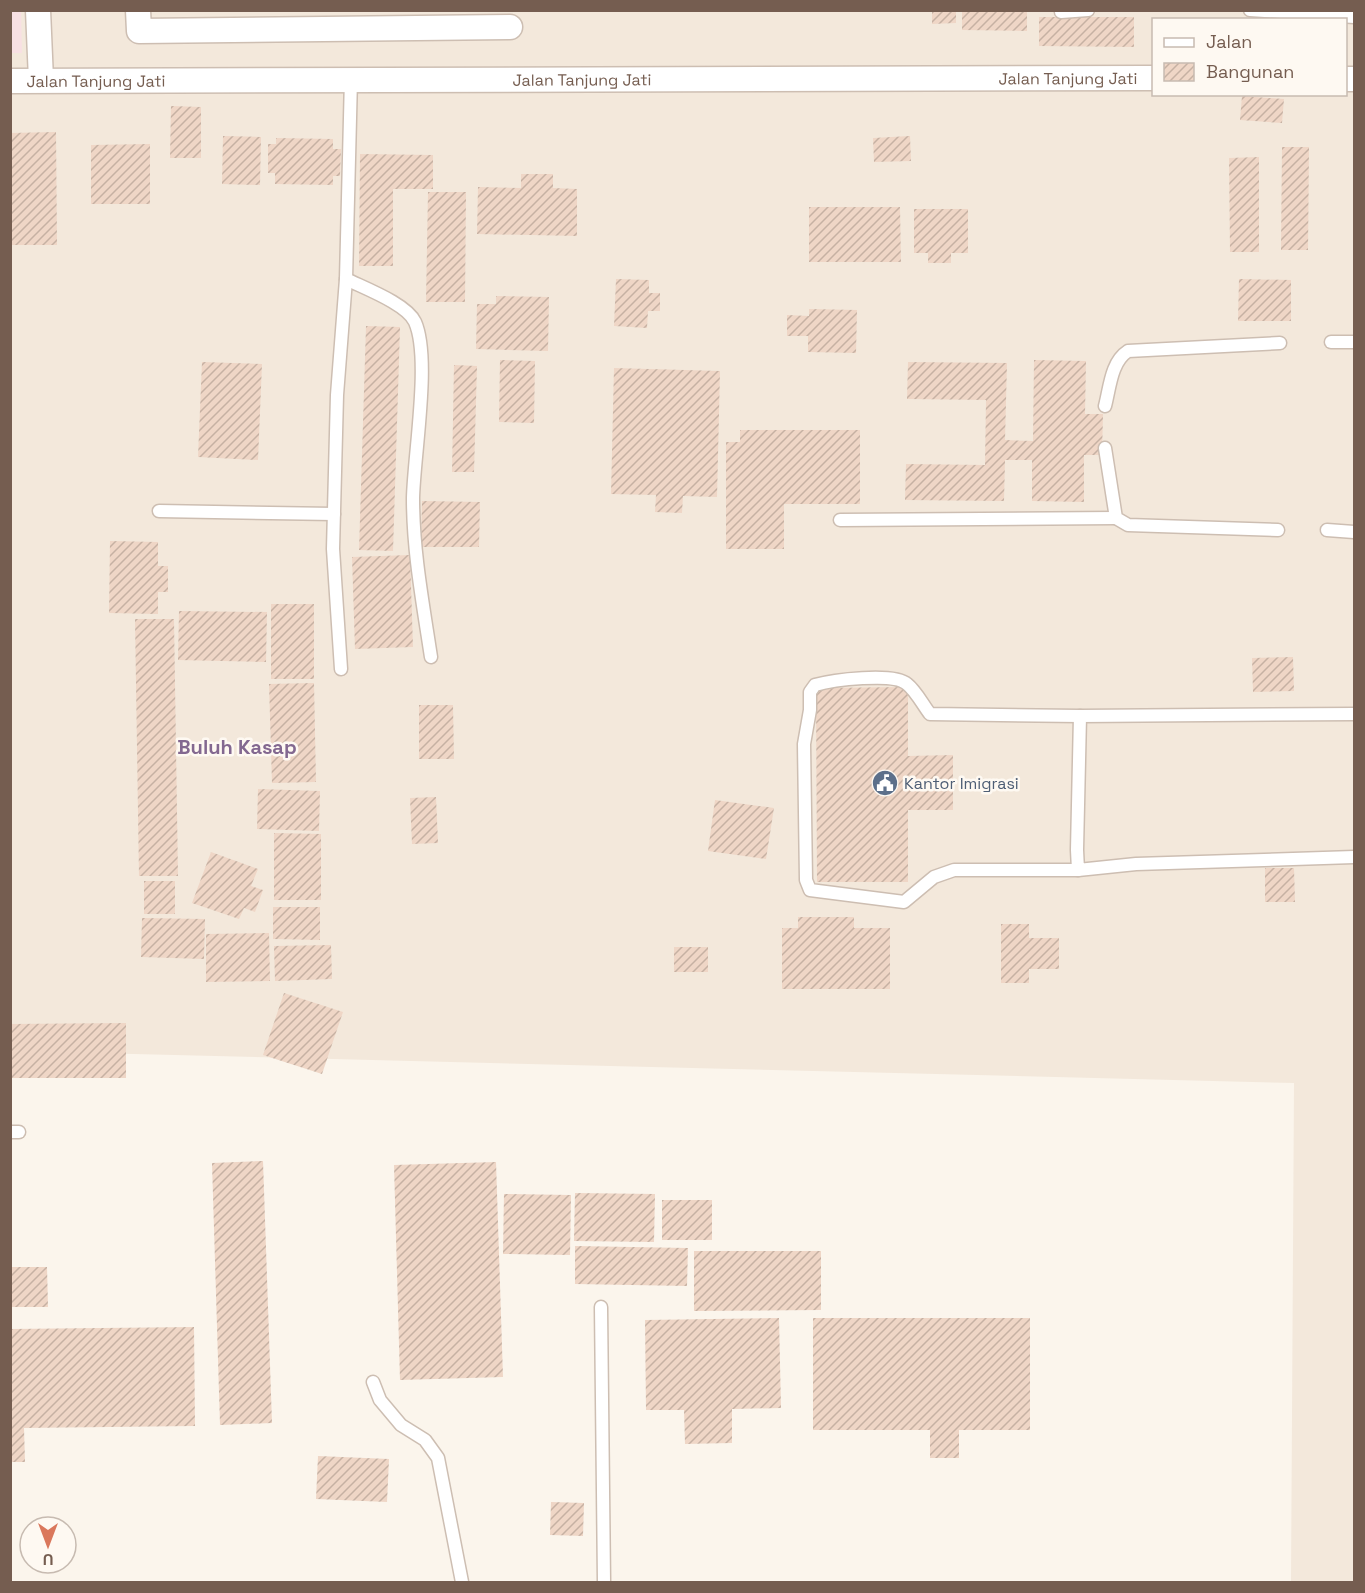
<svg xmlns="http://www.w3.org/2000/svg" width="1365" height="1593" viewBox="0 0 1365 1593" font-family="'Space Grotesk',sans-serif">
<style>
.residential{fill:#f3e8db;fill-rule:evenodd}
.medical{fill:#f8e0e3}
.building{fill:url(#building-hatch)}
.lines{fill:none;stroke-linecap:round;stroke-linejoin:round}
.lane-casing{stroke:#cdbeb2;stroke-width:15}
.street-casing{stroke:#cdbeb2;stroke-width:27}
.lane{stroke:#fff;stroke-width:12}
.street{stroke:#fff;stroke-width:24}
.labels{text-anchor:middle;stroke-width:5;stroke-linejoin:round;paint-order:stroke}
.street-label{font-size:16px;fill:#755d50;stroke:#fef9f2}
.service-label{font-size:16px;fill:#4e5e75;stroke:#fef9f2;text-anchor:start}
.quarter-label{font-size:20px;font-weight:bold;fill:#836890;stroke:#fef9f2}
</style>
<defs>
<pattern id="building-hatch" width="6" height="6" patternUnits="userSpaceOnUse" patternTransform="scale(1.5)"><rect width="6" height="6" fill="#efd6c6"/><path d="M-1 1l2-2M0 6l6-6M5 7l2-2" fill="none" stroke="#c6b1a3"/></pattern>
</defs>
<rect width="100%" height="100%" fill="#fbf5ec"/>
<path class="residential" d="M11 11H1354V1582H1291L1294 1083 11 1051ZM1154 20H1346V94H1154Z"/>
<polygon class="medical" points="10,11 21,11 22,53 11,53"/>
<g class="building">
<polygon points="932,10 956,10 956,23 932,24"/>
<polygon points="962,10 1027,10 1027,31 962,30"/>
<polygon points="1039,17 1134,17 1134,47 1039,46"/>
<polygon points="1242,96 1284,99 1282,123 1240,120"/>
<polygon points="171,106 201,107 201,158 170,158"/>
<polygon points="56,132 57,245 10,245 10,133"/>
<polygon points="223,136 261,137 260,185 222,184"/>
<polygon points="910,136 911,161 874,162 873,138"/>
<polygon points="276,138 333,139 333,149 341,149 340,176 333,176 333,185 275,184 275,173 268,173 268,144 276,144"/>
<polygon points="150,144 150,204 91,204 91,145"/>
<polygon points="1282,147 1309,147 1308,250 1281,250"/>
<polygon points="360,154 433,155 433,189 393,189 393,266 359,266"/>
<polygon points="1259,157 1259,252 1230,252 1229,158"/>
<polygon points="521,174 553,174 553,188 577,189 577,236 477,234 478,187 521,188"/>
<polygon points="428,192 466,192 465,302 426,302"/>
<polygon points="809,207 900,207 901,262 809,262"/>
<polygon points="914,209 968,209 968,253 951,253 951,263 928,263 928,253 914,253"/>
<polygon points="616,279 649,280 649,293 660,293 660,311 648,311 647,328 614,326"/>
<polygon points="1239,279 1291,280 1291,321 1238,321"/>
<polygon points="496,296 549,297 548,351 476,349 477,304 496,304"/>
<polygon points="809,309 857,310 856,353 808,352 808,336 787,336 787,315 809,316"/>
<polygon points="366,326 400,327 393,551 359,550"/>
<polygon points="500,360 535,361 534,423 499,422"/>
<polygon points="1034,360 1086,361 1085,414 1103,414 1102,455 1084,455 1084,502 1032,501 1032,460 1005,460 1004,501 905,500 906,464 985,465 986,400 907,399 908,362 1007,363 1005,440 1033,441"/>
<polygon points="202,362 262,364 258,460 198,457"/>
<polygon points="454,365 477,366 474,472 452,472"/>
<polygon points="614,368 720,371 717,497 683,496 682,513 655,512 656,495 611,494"/>
<polygon points="740,430 860,430 860,504 784,504 784,549 726,549 726,442 740,442"/>
<polygon points="422,501 480,502 479,547 421,547"/>
<polygon points="110,541 158,542 158,566 168,566 168,592 158,592 158,614 109,613"/>
<polygon points="410,555 413,647 355,649 352,557"/>
<rect x="271" y="604" width="43" height="75"/>
<polygon points="179,611 267,612 266,662 178,660"/>
<polygon points="135,619 174,619 178,876 139,876"/>
<polygon points="1293,657 1294,691 1253,692 1252,658"/>
<polygon points="314,683 316,782 272,783 269,684"/>
<polygon points="908,687 908,756 953,755 953,810 908,810 908,882 817,882 816,688"/>
<polygon points="419,705 453,705 454,759 419,759"/>
<polygon points="258,789 320,791 319,831 257,829"/>
<polygon points="436,797 438,843 412,844 410,798"/>
<polygon points="715,800 774,808 766,859 708,851"/>
<polygon points="274,833 321,834 321,900 274,900"/>
<polygon points="211,852 258,869 251,886 263,890 255,912 244,908 239,919 192,903"/>
<polygon points="1265,868 1294,868 1295,902 1265,902"/>
<rect x="144" y="881" width="31" height="33"/>
<polygon points="273,907 320,907 320,940 273,939"/>
<polygon points="798,917 854,917 854,928 890,928 890,989 782,989 782,928 798,928"/>
<polygon points="142,918 205,919 204,959 141,957"/>
<polygon points="1001,924 1029,924 1029,938 1059,938 1059,969 1029,969 1029,983 1001,983"/>
<polygon points="269,933 270,981 206,982 206,934"/>
<polygon points="331,945 332,979 275,981 274,946"/>
<rect x="674" y="947" width="34" height="25"/>
<polygon points="284,993 343,1012 322,1074 263,1055"/>
<polygon points="126,1023 126,1078 10,1078 10,1024"/>
<polygon points="263,1161 272,1423 220,1425 212,1163"/>
<polygon points="496,1162 503,1377 400,1380 394,1165"/>
<polygon points="575,1193 655,1194 654,1242 574,1241"/>
<polygon points="504,1194 571,1195 570,1255 503,1254"/>
<rect x="662" y="1200" width="50" height="40"/>
<polygon points="575,1246 688,1248 687,1286 575,1284"/>
<polygon points="694,1251 821,1251 821,1310 694,1311"/>
<polygon points="10,1267 47,1267 48,1307 10,1307"/>
<polygon points="779,1318 781,1408 732,1409 732,1443 685,1444 684,1410 646,1410 645,1320"/>
<polygon points="813,1318 1030,1318 1030,1430 959,1430 959,1458 930,1458 930,1430 813,1430"/>
<polygon points="194,1327 195,1426 24,1428 25,1462 10,1462 10,1329"/>
<polygon points="318,1456 389,1459 387,1502 316,1499"/>
<polygon points="551,1502 584,1503 583,1536 550,1535"/>
</g>
<g class="lines">
<g class="lane-casing">
<g id="lane">
<polyline points="1250,10 1354,17"/>
<polyline points="1061,12 1088,10"/>
<path d="M346 279C364 288 407 304 415 322 431 358 414 454 413 498 413 552 423 604 431 657"/>
<polyline points="1331,342 1354,342"/>
<path d="M1105 406C1110 387 1111 362 1128 351L1280 343"/>
<polyline points="1105,448 1116,518 1128,525 1278,530"/>
<polyline points="159,511 334,514"/>
<polyline points="840,520 1116,518"/>
<polyline points="1327,530 1354,532"/>
<polyline points="341,669 333,549 337,395 346,279 351,78"/>
<polyline points="1354,714 1080,716 1077,850 1078,870 1136,864 1354,857"/>
<path d="M1078 870H954L934 877 904 902 810 890 806 880 804 744 810 710V692L815 685C832 680 894 672 907 684 916 691 923 705 930 714L1080 716"/>
<polyline points="10,1132 19,1132"/>
<polyline points="601,1307 604,1582"/>
<polyline points="373,1382 380,1400 401,1425 425,1440 438,1458 462,1582"/>
</g>
</g>
<g class="street-casing">
<g id="street">
<polyline points="38,10 41,80"/>
<polyline points="138,10 139,31 510,27"/>
<polyline points="1346,79 1354,79"/>
<path id="s1" d="M10 81 1154 78"/>
</g>
</g>
<use href="#lane" class="lane"/>
<use href="#street" class="street"/>
</g>
<defs>
<g id="civic-disc" transform="scale(1.35)"><circle r="9.5" fill="#5c6f8a" stroke="#fef9f2"/><path d="M-.6-6.5H3V-4.5H.6V-3L4-1V1h2V6H-6V1h2V-1L-.6-3ZM-1.2 2.5V6h2.4V2.5Z" fill="#fff"/></g>
</defs>
<g fill-rule="evenodd">
<use href="#civic-disc" x="885" y="783"/>
</g>
<g class="labels">
<g class="street-label">
<text dy="6" stroke="none"><textPath href="#s1" startOffset="572">Jalan Tanjung Jati</textPath></text>
<text dy="6" stroke="none"><textPath href="#s1" startOffset="1058">Jalan Tanjung Jati</textPath></text>
<text dy="6" stroke="none"><textPath href="#s1" startOffset="86">Jalan Tanjung Jati</textPath></text>
</g>
<g class="service-label">
<text x="904" y="789">Kantor Imigrasi</text>
</g>
<g class="quarter-label">
<text x="237" y="754">Buluh Kasap</text>
</g>
</g>
<rect width="1365" height="1593" fill="none" stroke="#755d50" stroke-width="24"/>
<rect x="1152" y="18" width="195" height="78" fill="#fef9f2" stroke="#c7bbb1" stroke-width="1.5"/>
<rect x="1164" y="38" width="30" height="9" fill="#ffffff" stroke="#c7bbb1" stroke-width="1.5"/>
<text x="1206" y="48" font-size="18" fill="#755d50">Jalan</text>
<rect x="1164" y="63" width="30" height="18" fill="url(#building-hatch)" stroke="#c7bbb1" stroke-width="1.5"/>
<text x="1206" y="78" font-size="18" fill="#755d50">Bangunan</text>
<g transform="translate(48 1545) rotate(180)"><circle r="28" fill="#fef9f2" stroke="#c7bbb1" stroke-width="1.5"/>
<path d="M0-4.5L10 22L0 15L-10 22Z" fill="#da785c"/>
<text y="-9" font-size="16" font-weight="bold" text-anchor="middle" fill="#755d50">U</text>
</g>
</svg>
